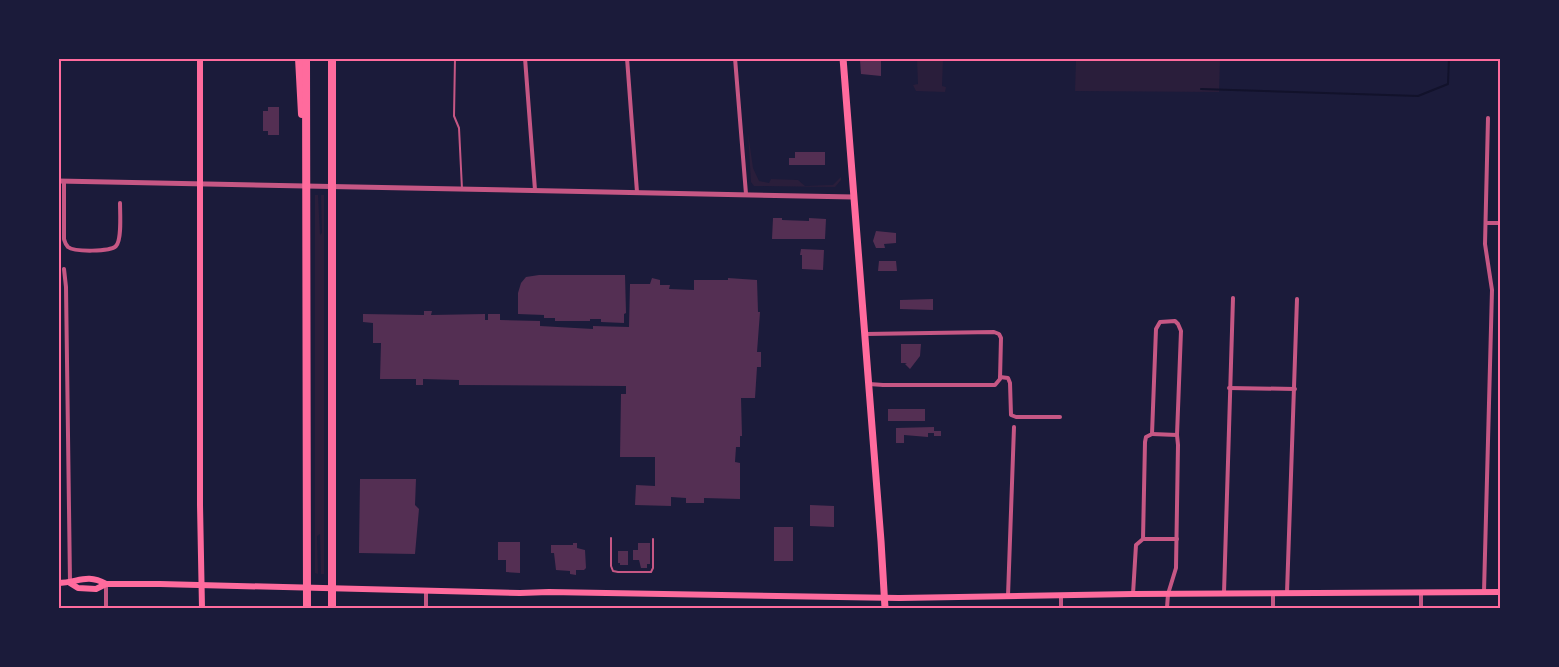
<svg xmlns="http://www.w3.org/2000/svg" width="1559" height="667" viewBox="0 0 1559 667" font-family="'Public Sans',sans-serif">
<style>
.green{fill:#2a1e3b}
.lines{fill:none;stroke-linecap:round;stroke-linejoin:round}
.stream{stroke:#12122b;stroke-width:2}
.building{fill:#542f53}
.service{stroke:#c65784;stroke-width:2}
.minor{stroke:#c65784;stroke-width:4}
.tertiary{stroke:#c65784;stroke-width:5}
.secondary{stroke:#ff6b9d;stroke-width:6}
.primary{stroke:#ff6b9d;stroke-width:7}
.motorway{stroke:#ff6b9d;stroke-width:8}
.neatline{fill:none;stroke:#ff6b9d;stroke-width:2}
</style>
<rect width="100%" height="100%" fill="#1b1b3a"/>
<g class="green">
<polygon points="917,59 943,59 942,86 946,87 945,92 916,91 913,85 918,84"/>
<polygon points="1076,59 1220,59 1219,92 1075,91"/>
<polygon points="748,133 753,168 759,181 769,183 771,179 798,180 805,186 833,185 841,177 841,180 835,187 754,186 751,182"/>
<polygon points="315,195 318,195 320,235 322,233 321,195 324,195 324,574 321,574 320,534 317,536 318,574 315,573"/>
</g>
<g class="lines">
<polyline class="stream" points="1201,89 1418,96 1448,84 1449,58"/>
</g>
<g class="building">
<polygon points="860,60 881,60 881,76 861,74"/>
<polygon points="268,107 279,107 279,135 268,135 268,131 263,131 263,111 268,111"/>
<polygon points="795,152 825,152 825,165 789,165 789,158 795,158"/>
<polygon points="773,218 782,218 782,220 809,221 809,218 826,219 825,239 772,239"/>
<polygon points="876,231 896,233 896,243 884,244 885,248 876,248 873,241"/>
<polygon points="801,249 824,250 823,270 802,269 802,255 800,255"/>
<polygon points="879,261 896,261 897,271 878,271"/>
<polygon points="539,275 625,275 626,313 624,314 624,323 601,322 601,319 590,319 590,321 555,321 555,318 544,318 544,315 518,314 518,293 521,283 526,277"/>
<polygon points="652,278 660,280 660,285 670,285 669,289 694,290 694,280 728,280 728,278 757,280 758,312 760,312 757,352 761,352 761,367 757,367 755,398 741,398 742,436 740,436 740,447 736,447 735,462 740,463 740,499 704,498 704,503 686,503 686,498 671,497 671,506 635,505 636,485 655,486 655,457 620,457 621,394 626,394 626,386 459,385 459,380 423,379 423,385 416,385 416,379 380,379 381,343 373,343 373,323 363,322 363,314 424,315 424,311 432,311 431,315 485,314 485,320 488,320 488,314 500,314 500,320 540,321 540,326 593,329 593,326 629,327 630,284 650,284"/>
<polygon points="933,299 933,310 900,309 900,300"/>
<polygon points="901,344 921,344 920,356 910,369 905,364 907,363 901,363"/>
<rect x="888" y="409" width="37" height="12"/>
<polygon points="934,427 934,431 941,431 941,436 934,436 934,433 928,433 928,437 904,435 904,443 896,443 896,428"/>
<polygon points="360,479 416,479 415,505 419,509 415,554 359,553"/>
<polygon points="810,505 834,506 834,527 810,526"/>
<rect x="774" y="527" width="19" height="34"/>
<polygon points="498,542 520,542 520,573 506,572 506,560 498,560"/>
<polygon points="573,543 577,543 577,548 585,550 586,568 584,570 576,570 576,575 570,574 570,571 556,570 554,553 551,553 551,545 573,545"/>
<polygon points="638,543 650,543 650,564 647,564 647,568 641,568 639,560 633,560 633,550 638,550"/>
<polygon points="618,551 628,551 628,565 620,565 620,563 618,563"/>
</g>
<g class="lines">
<g class="service">
<polyline points="455,58 454,116 459,128 462,189"/>
<polyline points="611,538 611,566 613,571 618,572 651,572 653,568 653,539"/>
</g>
<g class="minor">
<polyline points="525,58 535,190"/>
<polyline points="627,58 637,192"/>
<polyline points="735,58 746,194"/>
<path d="M64 181V239C65 242 65 244 68 247 74 252 110 252 116 246 122 240 120 213 120 203"/>
<polyline points="1486,223 1500,223"/>
<polyline points="64,269 66,287 70,582"/>
<polyline points="865,334 994,332 999,334 1001,338 1000,379 995,385 883,385 869,384"/>
<polyline points="1000,377 1008,378 1010,383 1011,415 1016,417 1060,417"/>
<polyline points="1229,388 1295,389"/>
<polyline points="1152,434 1177,435"/>
<polyline points="1143,539 1177,539"/>
<polyline points="106,584 106,608"/>
<polyline points="426,591 426,608"/>
<polyline points="1484,592 1492,290 1485,244 1488,118"/>
<polyline points="1224,593 1233,298"/>
<polyline points="1287,593 1297,299"/>
<polyline points="1133,594 1136,545 1143,539 1145,442 1146,437 1152,434 1156,329 1160,322 1175,321 1178,324 1181,331 1177,435 1178,445 1176,568 1168,594 1167,608"/>
<polyline points="1008,596 1014,427"/>
<polyline points="1061,608 1061,595"/>
<polyline points="1273,608 1273,593"/>
<polyline points="1421,608 1421,592"/>
</g>
<polyline class="tertiary" points="58,181 854,197"/>
<g class="secondary">
<polyline points="200,58 200,505 202,608"/>
<path d="M58 583C78 583 86 573 106 584"/>
<polyline points="70,583 78,588 96,589 106,584 160,584 520,593 549,592 899,598 1133,594 1500,592"/>
</g>
<polyline class="primary" points="843,58 881,541 885,608"/>
<g class="motorway">
<polyline points="299,58 302,114"/>
<polyline points="306,58 307,608"/>
<polyline points="332,608 332,58"/>
</g>
</g>
<rect width="1559" height="667" fill="none" stroke="#1b1b3a" stroke-width="120"/>
<rect x="60" y="60" width="1439" height="547" class="neatline"/>
</svg>
